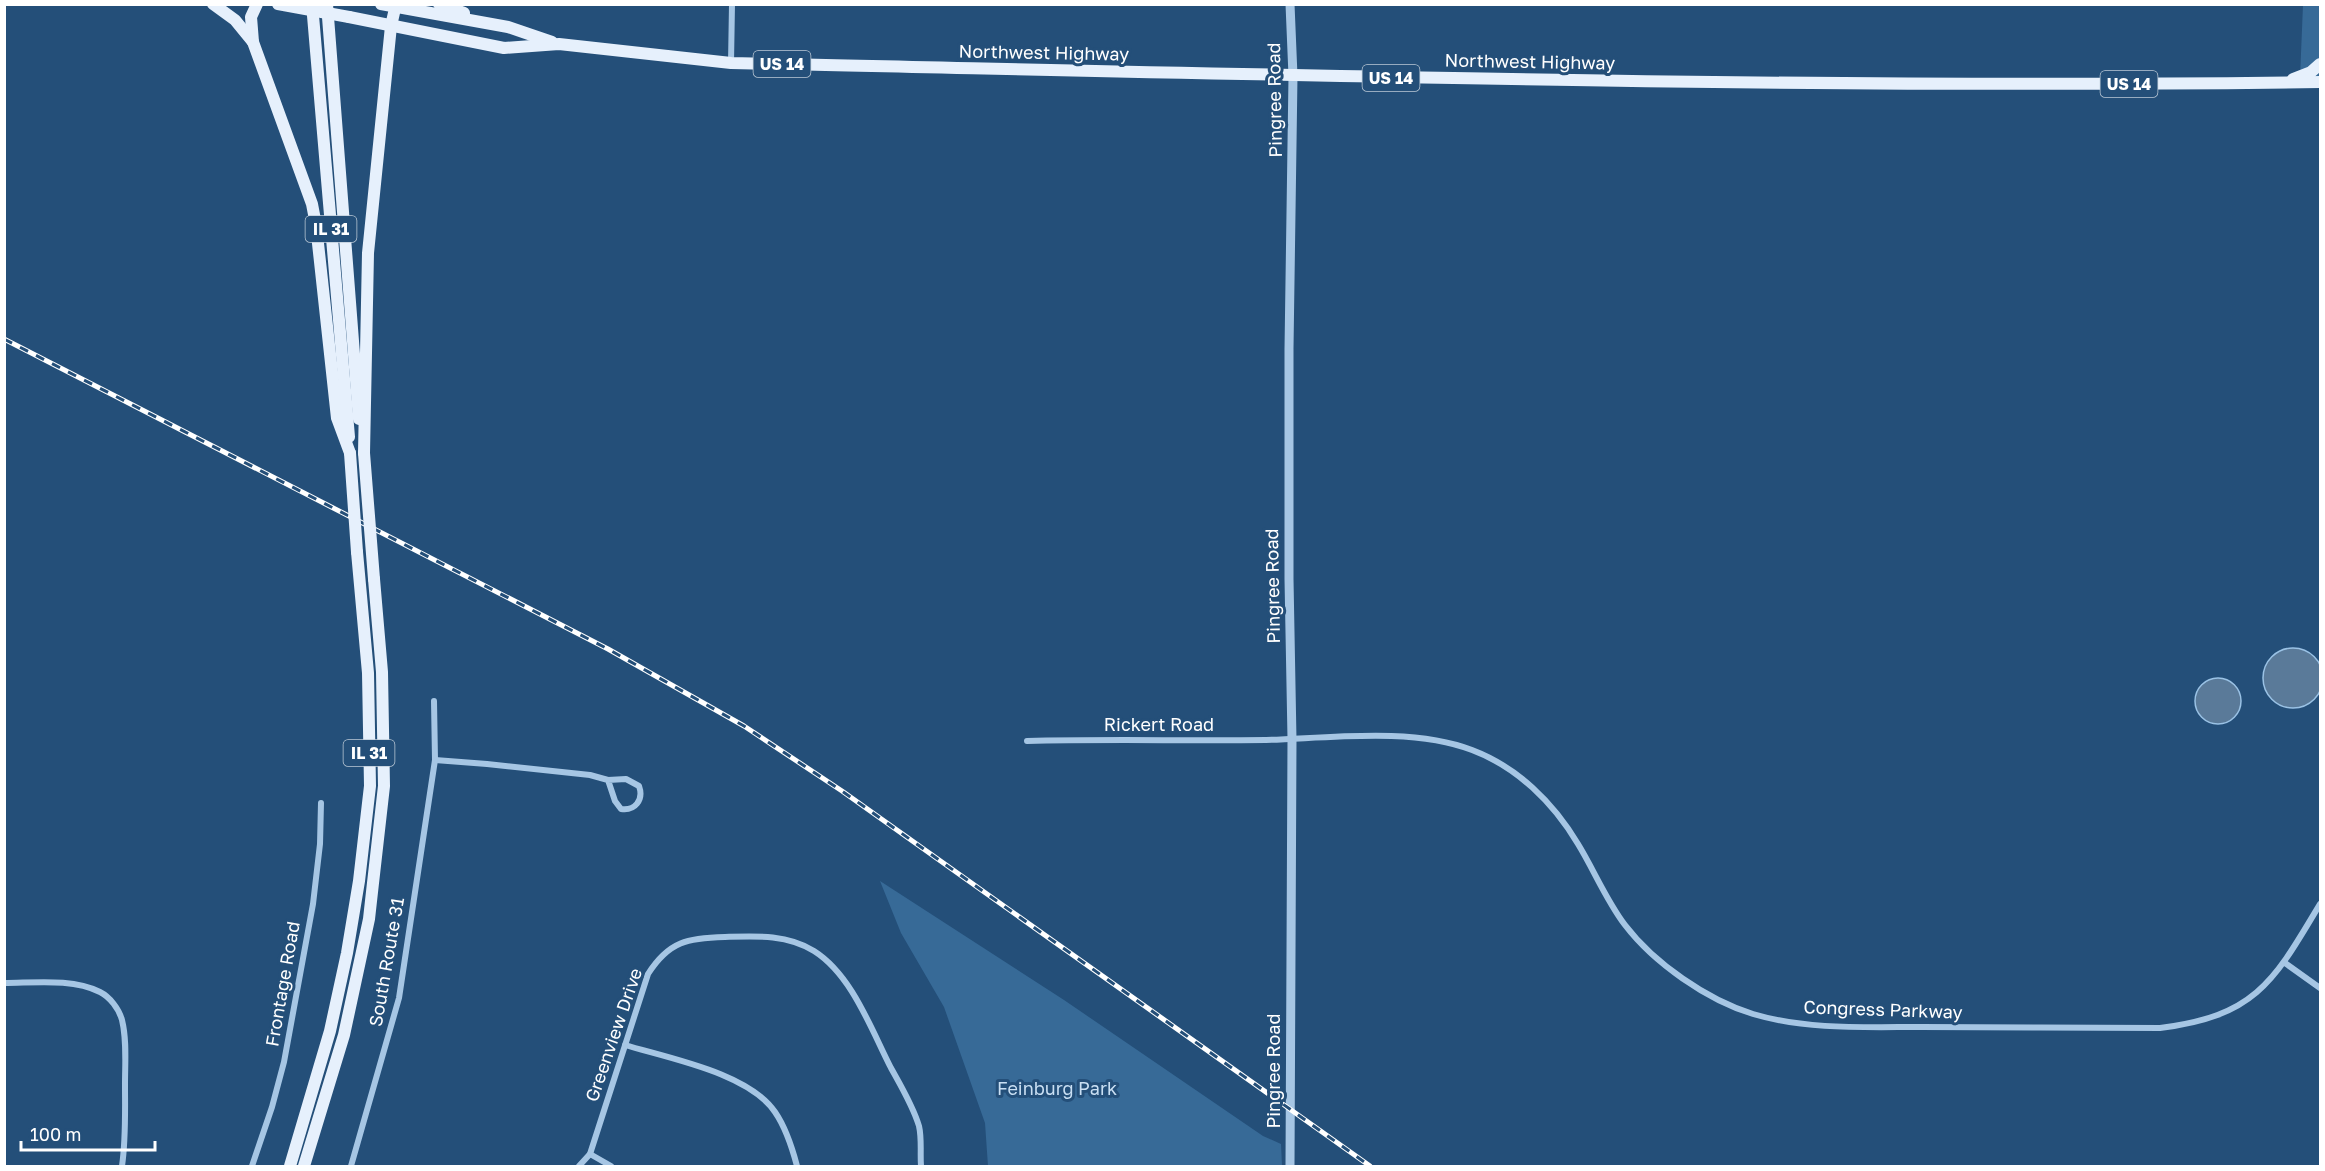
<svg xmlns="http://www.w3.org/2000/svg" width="2325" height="1171" viewBox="0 0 2325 1171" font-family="'Golos Text',sans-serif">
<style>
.green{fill:#376a97}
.water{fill:#5a7a99;stroke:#9ac2e5;stroke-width:1.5}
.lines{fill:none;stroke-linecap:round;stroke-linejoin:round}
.minor{stroke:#a6c6e4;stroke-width:6}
.tertiary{stroke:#a6c6e4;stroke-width:9}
.primary{stroke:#e6f0fc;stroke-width:12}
.rail-casing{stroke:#fff;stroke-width:5}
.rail{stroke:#244f79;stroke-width:3;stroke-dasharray:9;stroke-linecap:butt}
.primary-bridge{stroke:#e6f0fc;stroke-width:12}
.labels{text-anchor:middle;stroke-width:6;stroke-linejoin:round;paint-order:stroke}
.shield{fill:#244f79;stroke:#bdcad7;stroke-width:1.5}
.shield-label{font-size:16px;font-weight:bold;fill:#fff}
.street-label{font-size:18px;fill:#fff;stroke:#244f79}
.park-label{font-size:18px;fill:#c9dff3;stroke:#244f79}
</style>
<rect width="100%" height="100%" fill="#244f79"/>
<g class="green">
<polygon points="2303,5 2320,5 2320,77 2300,78"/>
<polygon points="880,881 1064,1000 1263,1136 1281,1144 1282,1166 988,1166 985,1123 944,1007 901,933"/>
</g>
<g class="water">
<circle cx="2293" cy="678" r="30"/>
<circle cx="2218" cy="701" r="23"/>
</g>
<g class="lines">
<g class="minor">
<polyline points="731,63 732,4"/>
<path d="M1027 741C1106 739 1186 741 1266 740 1329 738 1413 727 1472 750 1517 767 1553 802 1578 844 1594 870 1606 900 1625 925 1654 963 1707 1000 1753 1014 1807 1030 1865 1027 1921 1027 2001 1028 2080 1027 2160 1028 2256 1016 2274 981 2320 904"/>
<path d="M435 760 487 764 590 775 608 780 626 779 639 786C644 800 635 811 621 809L615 801 608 780"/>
<polyline points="2285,963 2320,988"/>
<path d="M4 983C34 983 72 978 100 992 110 997 119 1009 122 1020 127 1040 125 1063 125 1084 125 1112 126 1139 122 1166"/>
<path d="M625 1045C668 1058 749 1073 775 1112 786 1128 792 1147 797 1166"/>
<polyline points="590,1154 611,1166"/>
<polyline points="252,1166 272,1107 284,1062 313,904 320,844 321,803"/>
<polyline points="351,1166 399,998 435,760 434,701"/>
<path d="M579 1166 590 1154 648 974C669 941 688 938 725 937 755 936 787 934 814 951 852 975 871 1029 891 1068 901 1086 913 1106 919 1126 922 1139 920 1153 921 1166"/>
</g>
<polyline class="tertiary" points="1290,4 1293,76 1289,349 1289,579 1292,739 1290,1166"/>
<g class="primary">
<polyline points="213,4 235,20 253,42"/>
<polyline points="257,4 251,17 253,42 312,204 316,225 337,418 350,453"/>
<polyline points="312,4 349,437"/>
<polyline points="327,4 359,419"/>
<polyline points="381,4 508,27 552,42"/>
<polyline points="439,4 464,13"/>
<path d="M349 17 504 48 559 44 731 63 779 64C1293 75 1806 89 2320 82"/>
<polyline points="2293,79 2311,72 2320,64"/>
<polyline points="364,453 368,253 391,26 396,4"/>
<polyline points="290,1166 330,1031 347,953 359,881 370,786 368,673 357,552"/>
<polyline points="304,1166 344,1035 369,919 373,883 384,786 382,672 374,579"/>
</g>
<g class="rail-casing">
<polyline id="rail" points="4,339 608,649 744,726 842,791 1370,1166"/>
</g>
<use href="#rail" class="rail"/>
<g class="primary-bridge">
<polyline points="278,4 349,17"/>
<polyline points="350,453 357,552"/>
<polyline points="364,453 374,579"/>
</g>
</g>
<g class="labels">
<g class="shield">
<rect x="753.5" y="51" width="57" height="26" rx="4.5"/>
<rect x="1362.5" y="65" width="57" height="26" rx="4.5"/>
<rect x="2100.5" y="71" width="57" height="26" rx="4.5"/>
<rect x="305.5" y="216" width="51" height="26" rx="4.5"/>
<rect x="343.5" y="740" width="51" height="26" rx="4.5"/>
</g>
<g class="shield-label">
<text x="782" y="70">US 14</text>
<text x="1391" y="84">US 14</text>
<text x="2129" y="90">US 14</text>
<text x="331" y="235">IL 31</text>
<text x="369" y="759">IL 31</text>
</g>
<g class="street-label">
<text transform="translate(1044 53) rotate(1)" y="6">Northwest Highway</text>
<text transform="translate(1530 62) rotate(1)" y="6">Northwest Highway</text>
<text transform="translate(1275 100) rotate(-91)" y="6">Pingree Road</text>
<text transform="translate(1273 586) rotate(-91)" y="6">Pingree Road</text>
<text x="1159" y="731">Rickert Road</text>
<text transform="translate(387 962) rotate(-80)" y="6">South Route 31</text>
<text transform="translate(283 984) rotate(-80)" y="6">Frontage Road</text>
<text transform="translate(1883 1010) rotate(2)" y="6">Congress Parkway</text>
<text transform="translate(614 1035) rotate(-71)" y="6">Greenview Drive</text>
<text transform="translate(1274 1071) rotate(-90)" y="6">Pingree Road</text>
</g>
<g class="park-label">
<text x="1057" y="1095">Feinburg Park</text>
</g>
</g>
<rect width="2325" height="1171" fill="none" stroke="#ffffff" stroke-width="12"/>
<path d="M21 1141v9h134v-9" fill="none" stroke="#ffffff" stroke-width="3"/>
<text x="30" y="1141" font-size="18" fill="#ffffff" stroke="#244f79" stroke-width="4.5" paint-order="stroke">100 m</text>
</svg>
